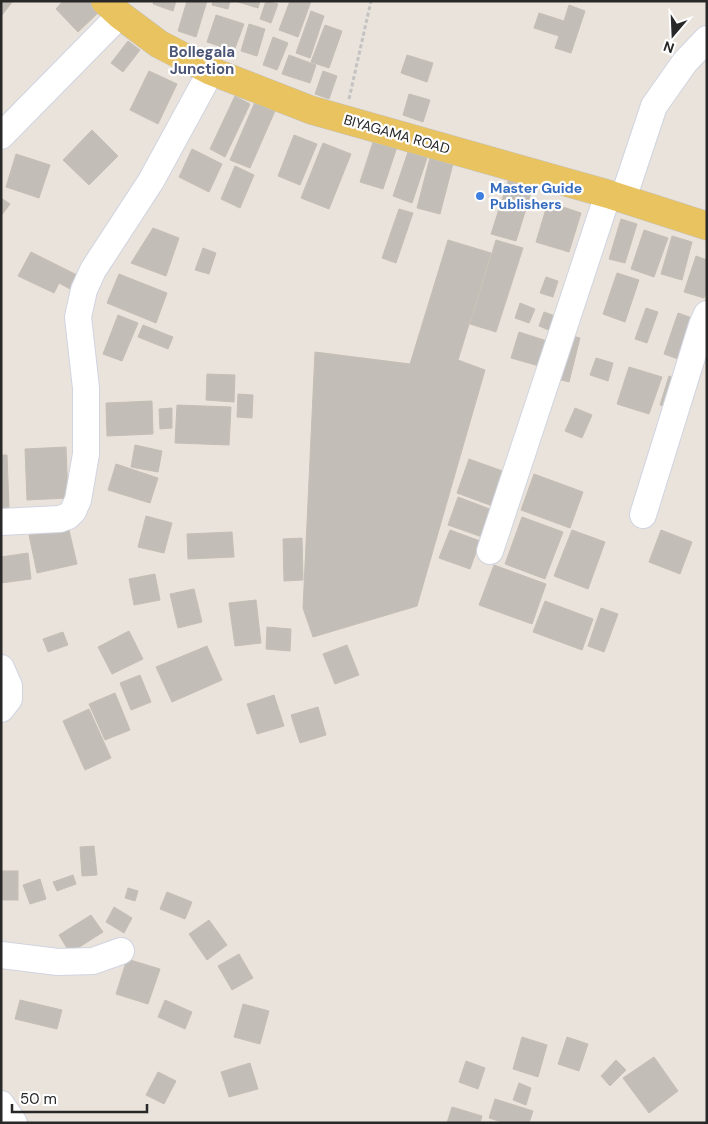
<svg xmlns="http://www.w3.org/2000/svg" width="708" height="1124" viewBox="0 0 708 1124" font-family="'DM Sans',sans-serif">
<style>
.building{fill:#c2bdb7;stroke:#c5beb5}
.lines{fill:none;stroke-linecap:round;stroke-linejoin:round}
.minor-casing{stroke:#d0d4e1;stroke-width:28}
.major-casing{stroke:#c3c3c3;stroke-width:29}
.path{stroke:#c3c3c3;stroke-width:3;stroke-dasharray:4 2.5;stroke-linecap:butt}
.minor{stroke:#fff;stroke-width:26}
.major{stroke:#e9c360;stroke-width:28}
.shop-dot{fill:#3f7fe0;stroke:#fff;stroke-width:2}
.labels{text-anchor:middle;stroke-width:4.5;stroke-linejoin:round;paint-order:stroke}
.street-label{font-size:14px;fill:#282828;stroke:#fff}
.shop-label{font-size:14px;font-weight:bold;fill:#366cbe;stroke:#fff;text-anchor:start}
.neighbourhood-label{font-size:15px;font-weight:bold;fill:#4b5576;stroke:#fff}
</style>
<rect width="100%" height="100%" fill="#eae3db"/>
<g class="building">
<polygon points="1,1 13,1 2,15 1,15"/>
<polygon points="63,1 91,1 100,11 78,32 56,9"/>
<polygon points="154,1 176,1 173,11 153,4"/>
<polygon points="187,1 207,1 196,37 178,31"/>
<polygon points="213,1 230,1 228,9 212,5"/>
<polygon points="235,1 260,1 258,8"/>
<polygon points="266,1 278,4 271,23 260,19"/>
<polygon points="290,1 311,1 298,37 279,30"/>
<polygon points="569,5 585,11 571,53 555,48 559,36 534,28 539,13 564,21"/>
<polygon points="311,11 324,16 310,58 296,53"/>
<polygon points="216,15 244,24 234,51 207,42"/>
<polygon points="249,24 265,29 257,56 241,51"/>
<polygon points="325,25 342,31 329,68 311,62"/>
<polygon points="273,37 288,43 277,70 263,65"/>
<polygon points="128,41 140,50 123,72 111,63"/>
<polygon points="289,55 316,65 310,83 282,74"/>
<polygon points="407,55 433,63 427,82 401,73"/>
<polygon points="149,71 177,84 158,124 130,110"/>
<polygon points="323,71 337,76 329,99 315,94"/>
<polygon points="409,94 430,100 423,122 403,115"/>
<polygon points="235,96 250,104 225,157 210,149"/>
<polygon points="255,102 275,111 250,168 230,160"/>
<polygon points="92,130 118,156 89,185 63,160"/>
<polygon points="294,135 317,144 300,185 278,176"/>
<polygon points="374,139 397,147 383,189 360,182"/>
<polygon points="323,143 351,154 329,209 301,198"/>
<polygon points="192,149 222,164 209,192 179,177"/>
<polygon points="408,152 427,158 412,203 393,196"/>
<polygon points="16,154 50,165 39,198 6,187"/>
<polygon points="431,154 454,160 440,214 417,208"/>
<polygon points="235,166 254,175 240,208 221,199"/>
<polygon points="510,175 534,183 516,241 491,234"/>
<polygon points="1,198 10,204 1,216"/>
<polygon points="548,202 581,213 569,252 536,242"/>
<polygon points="399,209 413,213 396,263 382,258"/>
<polygon points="621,219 637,224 625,263 609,259"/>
<polygon points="153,228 179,238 166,276 131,263"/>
<polygon points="644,230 668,238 654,277 631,269"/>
<polygon points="672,236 692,242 682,280 661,274"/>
<polygon points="448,240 491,253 458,360 485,370 417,606 313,637 303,608 315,352 410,364"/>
<polygon points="496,240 523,248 496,332 470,324"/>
<polygon points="203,248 216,253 209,274 195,270"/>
<polygon points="31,252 77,275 70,289 59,283 54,293 18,276"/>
<polygon points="696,256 707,260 707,291 704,298 684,292"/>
<polygon points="617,273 639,280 625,322 603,314"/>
<polygon points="119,274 167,293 156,323 107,303"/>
<polygon points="546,277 558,281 553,297 540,293"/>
<polygon points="520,303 535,309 529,323 515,318"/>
<polygon points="646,308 658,312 647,343 635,339"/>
<polygon points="544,312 561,318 556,333 539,326"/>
<polygon points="678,313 695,319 681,360 664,354"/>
<polygon points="118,315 138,323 122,361 103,354"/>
<polygon points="143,325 173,337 168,349 138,337"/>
<polygon points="519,332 547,341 539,366 511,358"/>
<polygon points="565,334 580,338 569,382 554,378"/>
<polygon points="596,358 613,363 608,381 590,375"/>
<polygon points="629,367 662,377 649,414 617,404"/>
<polygon points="207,374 235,375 234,402 206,400"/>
<polygon points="669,376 679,380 670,408 660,405"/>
<polygon points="238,394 253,395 252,418 237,417"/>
<polygon points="152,401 153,434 107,436 106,403"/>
<polygon points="177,405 231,407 229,445 175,443"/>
<polygon points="172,408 172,428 160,429 159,409"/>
<polygon points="575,408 592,415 582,438 565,431"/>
<polygon points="135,445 162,451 158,472 131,467"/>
<polygon points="66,447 68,498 27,500 25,449"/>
<polygon points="1,455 7,455 9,508 1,509"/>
<polygon points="469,459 511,474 498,508 457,493"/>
<polygon points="116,464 158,478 150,503 108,490"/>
<polygon points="534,474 583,492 570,528 521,510"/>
<polygon points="458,497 495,511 485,538 448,525"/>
<polygon points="146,516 172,523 164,553 138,547"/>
<polygon points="522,517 563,532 545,579 505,564"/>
<polygon points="68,526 77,564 37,573 29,535"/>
<polygon points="450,530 480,541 470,569 439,558"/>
<polygon points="572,530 605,542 588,589 554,576"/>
<polygon points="661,530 692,542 680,574 649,562"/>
<polygon points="232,532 234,557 188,559 187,534"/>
<polygon points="302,538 303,580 284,581 283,539"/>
<polygon points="28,553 31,579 1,583 1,557"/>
<polygon points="494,565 546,584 532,624 479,605"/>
<polygon points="155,574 160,600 134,605 129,579"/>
<polygon points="194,589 202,622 178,628 170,594"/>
<polygon points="256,600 261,643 235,646 229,603"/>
<polygon points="545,601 593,619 582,650 533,632"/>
<polygon points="601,608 618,614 604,652 588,646"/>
<polygon points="267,627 291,629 290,651 266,649"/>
<polygon points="129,631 143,659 112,674 98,647"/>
<polygon points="63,632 68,645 48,652 43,639"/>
<polygon points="347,645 359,675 335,684 323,654"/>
<polygon points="207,646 222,680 172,702 156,667"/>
<polygon points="140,675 151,702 131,710 120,683"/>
<polygon points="115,693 130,730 105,740 89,704"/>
<polygon points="274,695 284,726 257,734 247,704"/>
<polygon points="318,707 326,735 300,743 291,715"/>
<polygon points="89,709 111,758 85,770 63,721"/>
<polygon points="94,846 97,875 82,876 80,847"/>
<rect x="1" y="871" width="17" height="29"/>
<polygon points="73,875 76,884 57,891 53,882"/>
<polygon points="40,879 46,899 30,904 23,885"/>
<polygon points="128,888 138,891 135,901 125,898"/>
<polygon points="167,892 192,902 185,919 160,909"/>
<polygon points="114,907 132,918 124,933 106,922"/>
<polygon points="91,915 103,932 70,953 59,935"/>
<polygon points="209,920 227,945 207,960 189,934"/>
<polygon points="239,954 253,978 232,990 218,966"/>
<polygon points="127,959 160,969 148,1004 116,994"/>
<polygon points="20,1000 62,1010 57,1029 15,1019"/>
<polygon points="165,1000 192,1012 185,1029 158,1017"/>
<polygon points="243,1004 269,1011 260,1044 234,1037"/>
<polygon points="522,1037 547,1045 538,1077 513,1069"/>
<polygon points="567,1037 588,1044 579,1071 558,1064"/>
<polygon points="654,1057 678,1091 649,1113 623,1078"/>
<polygon points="616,1060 626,1070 610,1086 601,1076"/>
<polygon points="466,1061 485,1068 478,1089 459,1082"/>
<polygon points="250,1063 258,1089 229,1097 221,1072"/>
<polygon points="158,1072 176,1081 164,1104 146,1095"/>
<polygon points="519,1083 531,1088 526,1105 513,1100"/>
<polygon points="495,1099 533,1111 529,1123 505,1123 489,1118"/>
<polygon points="452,1107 482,1116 480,1123 447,1123"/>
</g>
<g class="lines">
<g class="minor-casing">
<g id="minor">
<polyline points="1,136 120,15"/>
<polyline points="623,199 654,106 685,62 707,39"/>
<polyline points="643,515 702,325 707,314"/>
<polyline points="1,522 60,519 68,516 73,511 78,500 86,454 86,388 78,317 84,290 93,270 151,181 211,71"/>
<polyline points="490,551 608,194"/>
<polyline points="1,668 9,686 9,699 1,709"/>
<polyline points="1,955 58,962 93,961 121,951"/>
<polyline points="1,1104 14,1123"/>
</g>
</g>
<g class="major-casing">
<polyline id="major" points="105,1 120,15 159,44 211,71 311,110 608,194 707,226"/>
</g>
<polyline class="path" points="349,99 371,1"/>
<use href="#minor" class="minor"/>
<use href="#major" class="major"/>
</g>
<circle class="shop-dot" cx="480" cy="196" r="5"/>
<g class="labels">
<g class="street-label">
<text transform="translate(397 134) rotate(16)" y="5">BIYAGAMA ROAD</text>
</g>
<g class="shop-label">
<text x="490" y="193">Master Guide<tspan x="490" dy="16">Publishers</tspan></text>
</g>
<g class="neighbourhood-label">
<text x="202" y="57">Bollegala<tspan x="202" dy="17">Junction</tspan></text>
</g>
</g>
<rect width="708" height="1124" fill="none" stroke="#282828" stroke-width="5"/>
<g transform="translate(673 35) rotate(199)" stroke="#ffffff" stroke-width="4" paint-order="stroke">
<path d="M0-4L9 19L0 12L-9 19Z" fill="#282828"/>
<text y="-8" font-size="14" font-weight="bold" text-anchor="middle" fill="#282828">N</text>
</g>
<path d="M12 1104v8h135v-8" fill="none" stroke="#282828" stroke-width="2.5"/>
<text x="20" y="1104" font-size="15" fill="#282828" stroke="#ffffff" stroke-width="4" paint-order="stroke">50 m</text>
</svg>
